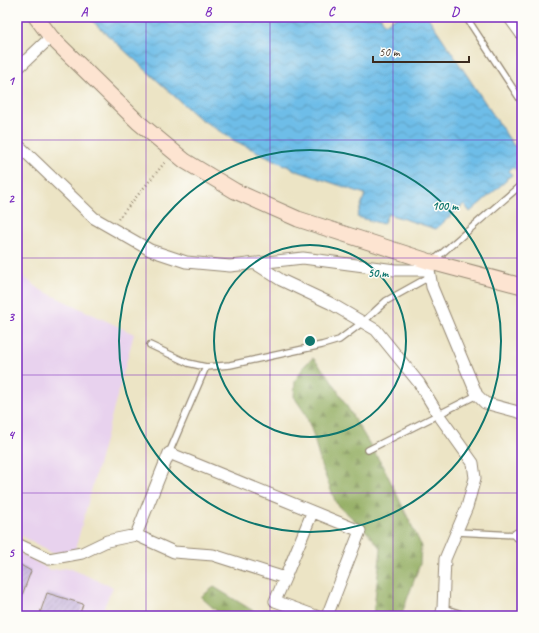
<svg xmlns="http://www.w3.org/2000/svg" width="539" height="633" font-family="Caveat,sans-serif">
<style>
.built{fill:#e8d2ee}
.forest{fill:url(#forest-firs);stroke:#666b3e}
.water{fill:url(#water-waves);stroke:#547483}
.building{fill:url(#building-hatch)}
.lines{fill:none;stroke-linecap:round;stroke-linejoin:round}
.lane-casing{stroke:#948772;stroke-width:8}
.street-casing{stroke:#948772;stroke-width:13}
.secondary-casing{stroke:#948772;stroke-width:17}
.path{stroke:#948772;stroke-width:2.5;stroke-dasharray:1 3;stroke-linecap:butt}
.lane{stroke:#fff;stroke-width:5.5}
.street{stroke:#fff;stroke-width:11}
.secondary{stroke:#fde4d1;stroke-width:15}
.grid{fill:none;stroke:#7b2cbf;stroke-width:1;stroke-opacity:0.55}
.ring{fill:none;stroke:#0f766e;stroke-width:2}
.centre{fill:#0f766e;stroke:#fdfcf7;stroke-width:2}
.ring-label{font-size:12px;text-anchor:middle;font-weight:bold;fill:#0f766e;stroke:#fdfcf7;stroke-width:3;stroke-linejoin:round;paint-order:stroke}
.neatline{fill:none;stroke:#7b2cbf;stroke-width:1.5}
.grid-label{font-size:13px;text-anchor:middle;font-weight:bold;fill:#7b2cbf}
</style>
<defs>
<pattern id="forest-firs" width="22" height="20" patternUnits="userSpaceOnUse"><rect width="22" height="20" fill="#91ac5f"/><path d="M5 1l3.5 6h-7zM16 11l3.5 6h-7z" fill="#788c4e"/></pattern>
<pattern id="water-waves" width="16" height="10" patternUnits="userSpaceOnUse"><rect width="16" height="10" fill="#6ebde8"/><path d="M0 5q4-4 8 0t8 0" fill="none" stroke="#5c9abb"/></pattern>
<pattern id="building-hatch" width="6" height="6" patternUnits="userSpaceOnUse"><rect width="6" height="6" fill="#c7b5de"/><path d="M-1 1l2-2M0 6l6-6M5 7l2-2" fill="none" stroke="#a393b3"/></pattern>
</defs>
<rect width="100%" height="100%" fill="#fdfcf7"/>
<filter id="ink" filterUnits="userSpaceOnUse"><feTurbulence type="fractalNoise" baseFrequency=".025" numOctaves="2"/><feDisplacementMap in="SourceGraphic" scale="8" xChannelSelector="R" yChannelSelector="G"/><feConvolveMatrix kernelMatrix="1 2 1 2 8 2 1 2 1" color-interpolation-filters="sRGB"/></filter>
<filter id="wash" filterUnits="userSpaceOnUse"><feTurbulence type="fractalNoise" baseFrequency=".012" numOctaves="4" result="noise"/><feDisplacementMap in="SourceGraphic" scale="16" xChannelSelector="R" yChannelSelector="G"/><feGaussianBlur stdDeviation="0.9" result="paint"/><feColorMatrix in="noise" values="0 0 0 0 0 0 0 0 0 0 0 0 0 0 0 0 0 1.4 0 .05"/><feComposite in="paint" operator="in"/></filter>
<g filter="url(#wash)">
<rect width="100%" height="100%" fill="#ece4c5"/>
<!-- built -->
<path class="built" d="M17,272L41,290L134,334L75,550L52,553L17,533Z
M17,551L50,570L69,568L113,587L100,616H17Z"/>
<!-- forest -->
<path class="forest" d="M313,358L330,378L385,470L421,545L420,564L401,616H373L381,549L368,533L336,503L321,465L313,434L305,413L294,397L295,381L305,365Z
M214,587L260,615L262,616H222L201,597Z"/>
<!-- water -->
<path class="water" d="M88,17H382L381,18L385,24L396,17H428L514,146L522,143V167L516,170L513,167L509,171L512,175L506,179L507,180L470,212L464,204L436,229L388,214L383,224L357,217L365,194L297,171L235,141L196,116Z"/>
<g id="blocks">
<!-- building -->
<path class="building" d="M17,563L31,571L18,606H17Z
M47,593L83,604L79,616H39Z"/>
</g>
</g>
<g filter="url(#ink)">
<use href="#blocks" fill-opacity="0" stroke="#948772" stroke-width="1"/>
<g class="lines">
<!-- lane casing -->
<g class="lane-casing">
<path id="lane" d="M466,17L522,102
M433,261L522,184
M150,345L188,363L206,367L230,365L322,345L339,340L363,322L386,301L429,277
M368,450L477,395
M169,453L206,367
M457,532L517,535
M443,608L468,616"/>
</g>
<!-- street casing -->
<g class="street-casing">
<path id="street" d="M509,17L522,35
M17,69L51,37
M17,144L94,218L150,250L186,262L230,266L303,258L395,270H429
M431,263L429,270L432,287L477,395L485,403L522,413
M256,264L281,280L330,303L376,330L419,383L438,414L473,463L475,478L467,507L445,559L443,608L441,616
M136,535L174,552L213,555L285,578L312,513
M517,535L522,537
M17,544L49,559L82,553L107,541L136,535L169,453L360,531L327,616
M285,578L275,601L316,616"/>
</g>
<!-- secondary casing -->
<g class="secondary-casing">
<path id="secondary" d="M36,17L51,37L138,122L185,161L235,191L298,219L431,262L522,286"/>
</g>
<!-- path -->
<path class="path" d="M118,219L166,161"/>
<!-- lane -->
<use href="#lane" class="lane"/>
<!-- street -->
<use href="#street" class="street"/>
<!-- secondary -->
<use href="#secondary" class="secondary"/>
</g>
</g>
<!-- grid -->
<path class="grid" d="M146,17V616M270,17V616M393,17V616M17,140H522M17,258H522M17,375H522M17,493H522"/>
<!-- distance rings -->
<g class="ring">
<circle cx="310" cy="341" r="96"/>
<circle cx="310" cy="341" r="191"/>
</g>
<circle cx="310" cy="341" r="6" class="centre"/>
<g class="ring-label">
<text x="445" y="210">100 m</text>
<text x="378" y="277">50 m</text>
</g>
<!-- margin -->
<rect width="539" height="633" fill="none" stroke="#fdfcf7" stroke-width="44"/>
<!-- scale -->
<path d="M373 56v6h96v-6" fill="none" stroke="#3b2a1e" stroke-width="2"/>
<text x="379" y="56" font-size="12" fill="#3b2a1e" stroke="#fdfcf7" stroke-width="3" paint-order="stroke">50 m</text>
<rect x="22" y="22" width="495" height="589" class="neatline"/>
<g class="grid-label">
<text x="84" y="16">A</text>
<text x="208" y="16">B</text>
<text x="331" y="16">C</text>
<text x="455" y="16">D</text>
<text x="11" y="85">1</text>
<text x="11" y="203">2</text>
<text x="11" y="321">3</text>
<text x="11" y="439">4</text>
<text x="11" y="557">5</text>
</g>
</svg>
